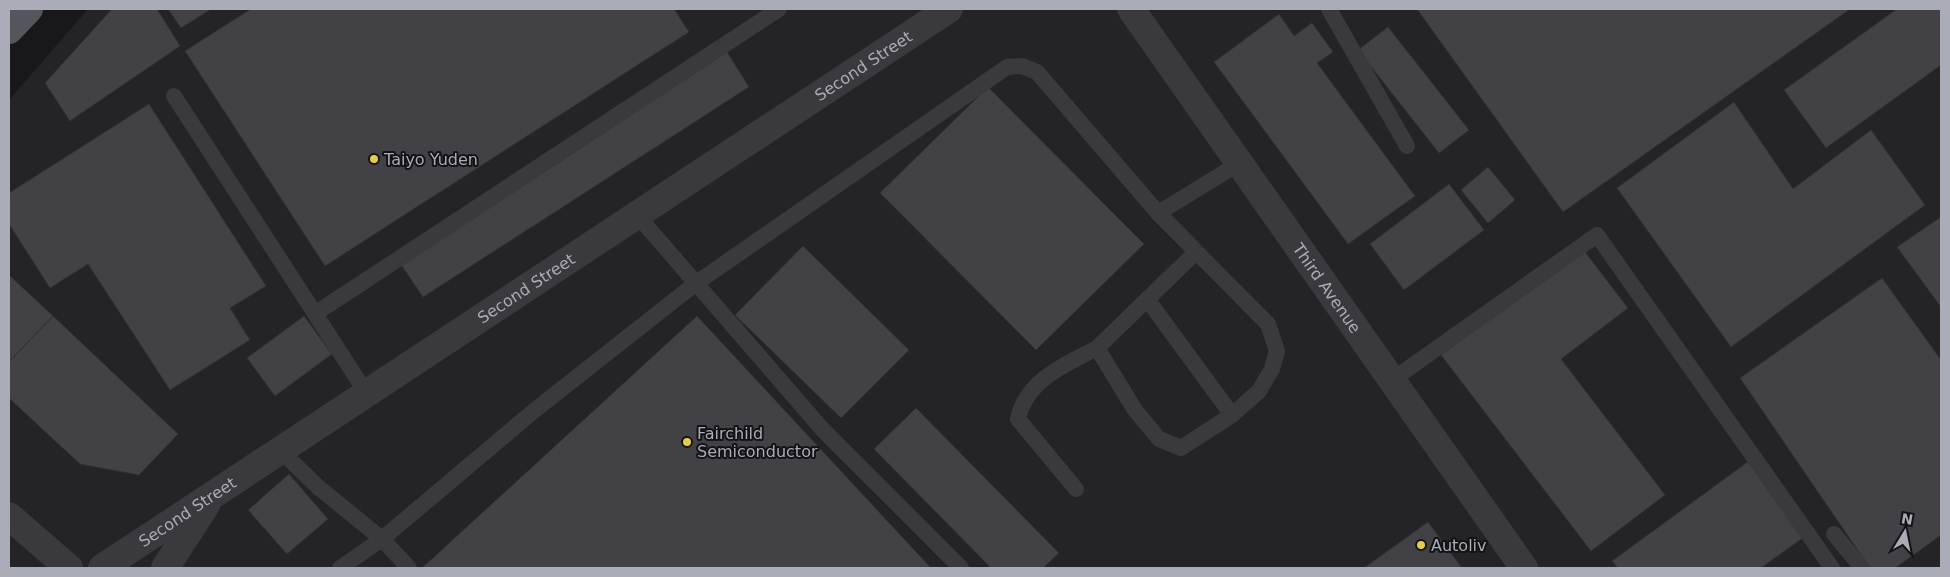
<svg xmlns="http://www.w3.org/2000/svg" width="1950" height="577" font-family="'DejaVu Sans',sans-serif">
<style>
.built{fill:#242326}
.building{fill:#424146;stroke:#323135}
.lines{fill:none;stroke-linecap:round;stroke-linejoin:round}
.service{stroke:#39393e;stroke-width:16}
.minor{stroke:#39393e;stroke-width:28}
.primary{stroke:#55555d;stroke-width:28}
.poi-dot{fill:#e7cd41;stroke:#131214;stroke-width:2}
.labels{text-anchor:middle;stroke-width:4;stroke-linejoin:round;paint-order:stroke}
.street-label{font-size:16px;fill:#aaacb8;stroke:#131214}
.poi-label{font-size:16px;fill:#aaacb8;stroke:#131214;text-anchor:start}
</style>
<rect width="100%" height="100%" fill="#181719"/>
<!-- built -->
<path class="built" d="M88,9H1941V568H9V100Z"/>
<!-- building -->
<path class="building" d="M112,9H157L180,46L70,121L45,83Z
M168,9H211L181,28Z
M251,9H674L689,32L325,266L185,51Z
M1417,9H1850L1563,212Z
M1897,9H1941V65L1826,148L1784,90Z
M1279,14L1294,36L1312,23L1333,52L1317,63L1415,196L1348,244L1214,62Z
M1388,27L1469,130L1439,153L1358,50Z
M727,52L749,87L423,297L400,263Z
M988,87L1144,244L1036,350L880,193Z
M1734,102L1793,189L1871,130L1925,205L1731,347L1617,188Z
M149,104L266,286L230,308L250,340L170,390L88,264L50,288L9,224V193Z
M1488,167L1515,200L1488,223L1461,190Z
M1449,184L1484,230L1404,290L1370,244Z
M1941,217V307L1897,247Z
M803,246L909,350L841,418L735,315Z
M1582,248L1628,308L1561,359L1665,495L1591,551L1441,355Z
M9,275L53,316L9,362Z
M1882,278L1941,360V535L1895,568H1870L1740,378Z
M53,316L178,434L139,475L80,464L9,398V362Z
M304,316L332,354L275,396L247,358Z
M697,316L931,568H422Z
M916,408L1059,553L1043,568H991L874,449Z
M1749,461L1804,537L1761,568H1618L1612,561Z
M289,474L328,519L287,554L248,510Z
M1428,522L1462,568H1364Z"/>
<g class="lines">
<!-- service -->
<path class="service" d="M1329,9L1407,146
M174,96L367,394
M1158,213L1268,324L1277,351L1272,369L1259,391L1232,415L1181,448L1159,439L1135,410L1097,348L1196,252
M637,215L823,430L961,568
M1147,299L1232,415
M316,313L779,9
M1392,380L1597,235L1832,568
M281,451L318,487L382,539L409,568
M1076,489L1018,419C1026,380 1065,365 1097,348
M1834,534L1862,568
M340,568L382,539L535,410L695,284L1007,67L1022,66L1037,72L1158,213L1240,163"/>
<!-- minor -->
<g class="minor">
<path id="s1" d="M1131,9L1524,568"/>
<path d="M9,516L69,568"/>
<path id="s2" d="M102,568L949,9"/>
<path d="M165,568L206,505"/>
</g>
<!-- primary -->
<path class="primary" d="M9,30L29,9"/>
</g>
<!-- markers -->
<g class="poi-dot">
<circle cx="374" cy="159" r="5"/>
<circle cx="687" cy="442" r="5"/>
<circle cx="1421" cy="545" r="5"/>
</g>
<g class="labels">
<!-- street labels -->
<g class="street-label">
<text dy="6" stroke="none"><textPath href="#s2" startOffset="912">Second Street</textPath></text>
<text dy="6" stroke="none"><textPath href="#s1" startOffset="341">Third Avenue</textPath></text>
<text dy="6" stroke="none"><textPath href="#s2" startOffset="508">Second Street</textPath></text>
<text dy="6" stroke="none"><textPath href="#s2" startOffset="102">Second Street</textPath></text>
</g>
<!-- poi labels -->
<g class="poi-label">
<text x="384" y="165">Taiyo Yuden</text>
<text x="697" y="439">Fairchild<tspan x="697" dy="18">Semiconductor</tspan></text>
<text x="1431" y="551">Autoliv</text>
</g>
</g>
<!-- border -->
<rect width="1950" height="577" fill="none" stroke="#aaacb8" stroke-width="20"/>
<!-- north arrow -->
<g transform="translate(1905 532) rotate(10)" stroke="#131214" stroke-width="4" paint-order="stroke">
<path d="M0-4L9 19L0 12L-9 19Z" fill="#aaacb8"/>
<text y="-8" font-size="14" font-weight="bold" text-anchor="middle" fill="#aaacb8">N</text>
</g>
</svg>
